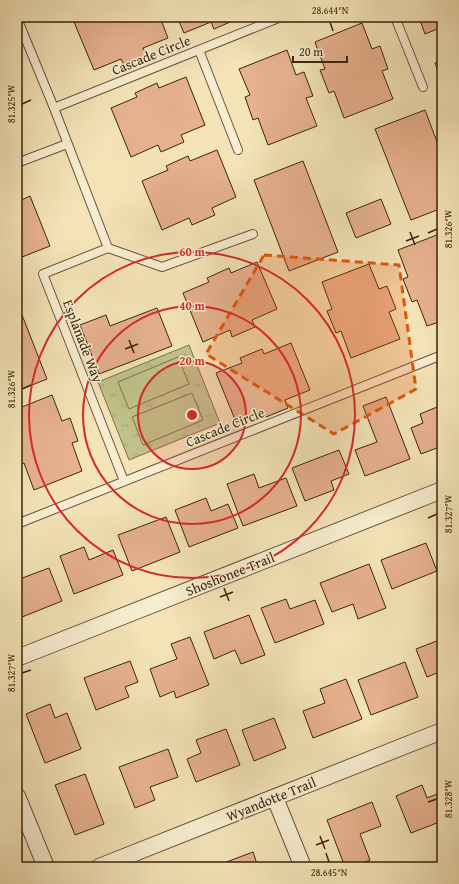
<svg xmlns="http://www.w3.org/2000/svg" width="459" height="884" font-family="'Gentium Book Plus',serif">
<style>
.park{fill:url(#park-tufts);stroke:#7f724c}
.garden{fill:#c1c28a;stroke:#7f724c}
.building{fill:#e6b18d;stroke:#3d230d}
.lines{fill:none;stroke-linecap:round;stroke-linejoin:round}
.lane-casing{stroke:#6a5338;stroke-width:10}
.street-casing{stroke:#6a5338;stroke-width:18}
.lane{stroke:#f7edd0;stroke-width:8}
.street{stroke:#f7edd0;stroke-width:16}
.marked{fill:#df560c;fill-opacity:0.2;stroke:#df560c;stroke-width:3;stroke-dasharray:8 5;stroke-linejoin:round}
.ticks{fill:none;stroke:#3d230d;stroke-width:1.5}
.ring{fill:none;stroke:#d62828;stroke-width:2}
.labels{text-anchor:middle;stroke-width:3;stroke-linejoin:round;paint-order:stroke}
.street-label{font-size:14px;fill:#3d230d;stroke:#f7edd0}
.centre{fill:#d62828;stroke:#f7edd0;stroke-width:2}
.ring-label{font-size:12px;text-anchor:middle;font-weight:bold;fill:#d62828;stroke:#f7edd0;stroke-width:3;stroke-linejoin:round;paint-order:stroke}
.neatline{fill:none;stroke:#3d230d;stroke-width:1.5}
.ticks-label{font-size:10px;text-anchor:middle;fill:#3d230d}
</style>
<defs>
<pattern id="park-tufts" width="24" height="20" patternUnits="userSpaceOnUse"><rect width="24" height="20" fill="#c1c28a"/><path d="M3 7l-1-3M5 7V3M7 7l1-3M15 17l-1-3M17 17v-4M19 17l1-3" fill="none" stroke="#a7a676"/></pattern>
</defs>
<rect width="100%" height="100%" fill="#f3e3b7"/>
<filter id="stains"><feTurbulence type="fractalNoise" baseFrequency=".005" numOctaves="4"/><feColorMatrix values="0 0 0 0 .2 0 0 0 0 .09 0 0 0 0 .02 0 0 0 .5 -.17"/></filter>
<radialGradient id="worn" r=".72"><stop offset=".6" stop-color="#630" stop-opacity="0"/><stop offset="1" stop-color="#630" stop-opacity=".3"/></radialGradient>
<!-- park -->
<path class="park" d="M189,345L220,423L129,460L98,382Z"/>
<!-- garden -->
<path class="garden" d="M178,357L189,384L129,409L118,382Z
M192,393L203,420L143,445L132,417Z"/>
<!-- building -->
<path class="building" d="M85,17H160L168,38L143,48L147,56L124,65L121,59L94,70L74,22Z
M177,17H236L237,19L214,29L211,22L184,33Z
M419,17H442V27L425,34Z
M362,23L372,49L380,46L388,69L382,71L393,99L344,118L334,91L329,93L320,70L325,69L315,42Z
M287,50L296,75L304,72L313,96L306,98L317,126L268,145L258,118L253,120L245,97L250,95L239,69Z
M442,60V81L435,63Z
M186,77L205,125L181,135L184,142L161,152L158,145L131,157L111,108L137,97L135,93L157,83L159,88Z
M425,110L442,155V208L411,220L375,129Z
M217,150L236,197L212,208L215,215L192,225L189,218L162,230L142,181L168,170L166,166L188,156L190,161Z
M303,161L338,252L289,271L254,180Z
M30,196L50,246L17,259V202Z
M381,199L391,224L356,238L346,213Z
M442,233V321L427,326L417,300L412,302L403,279L408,277L398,250Z
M257,262L277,309L252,320L255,327L232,337L230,330L203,342L183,293L209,282L207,278L229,268L231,273Z
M369,264L379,289L387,286L396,309L389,312L400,339L351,358L341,331L336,333L327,311L332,309L322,282Z
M17,302L47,379L17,391Z
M157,308L172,346L99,374L80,325L106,315L110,326Z
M291,343L310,390L285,400L288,408L266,417L263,411L236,422L216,373L242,363L240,358L262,349L264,354Z
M52,395L62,421L70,418L78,441L72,443L82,471L34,490L24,463L19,465L17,460V409Z
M386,397L410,459L365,476L355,450L377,442L363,406Z
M442,405V446L421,454L411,428L423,423L420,414Z
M339,450L349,474L331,481L334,490L305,501L292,468Z
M254,474L259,488L286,478L297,506L243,526L227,484Z
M206,498L211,511L228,504L238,528L189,547L175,510Z
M166,517L180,552L132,571L118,535Z
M426,543L437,571L392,589L381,560Z
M84,547L89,560L113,550L123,575L74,594L60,556Z
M369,564L386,608L358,619L353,604L332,612L320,583Z
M49,568L62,601L17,619V580Z
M286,599L290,609L315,600L324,624L275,643L261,608Z
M249,615L265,655L241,664L235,650L214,659L204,632Z
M190,637L209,685L176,698L174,691L160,697L150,669L177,659L171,644Z
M442,639V671L427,677L416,649Z
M130,661L138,682L125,687L129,697L96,710L84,678Z
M405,662L418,697L371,715L358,680Z
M346,679L362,719L313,738L303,711L325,703L320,689Z
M50,704L55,718L67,713L81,749L45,763L26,714Z
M274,718L286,748L254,761L242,730Z
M226,729L240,765L196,782L187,759L201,753L196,740Z
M168,749L178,777L150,787L155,800L135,808L119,767Z
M85,774L104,824L75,835L55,785Z
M422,785L427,798L442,792V821L411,833L396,796Z
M372,802L381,826L360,834L370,860L353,867H345L327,820Z
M253,852L258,867H213Z"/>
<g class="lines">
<!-- lane casing -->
<g class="lane-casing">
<path id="lane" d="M395,17L423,87
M17,18L54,108L108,248
M199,50L238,150
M54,108L281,17
M17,163L67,144
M124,481L43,274L108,248L162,267L253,234
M17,524L442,355"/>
</g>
<!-- street casing -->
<g class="street-casing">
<path id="street" d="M17,658L442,490
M17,796L46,867
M275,798L303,867
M99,867L442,731"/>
</g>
<!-- lane -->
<use href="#lane" class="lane"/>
<!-- street -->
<use href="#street" class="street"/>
</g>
<!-- marked area -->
<path class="marked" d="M264,255L399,265L416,389L334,434L206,354Z"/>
<!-- ticks -->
<path class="ticks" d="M330,22L333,31M22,104L31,100M410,232L415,245M428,233L437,229M406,241L419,236M129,340L134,353M125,349L138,344M22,389L31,385M428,518L437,514M224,588L229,601M220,597L233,592M22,673L31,670M428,802L437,799M320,836L325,849M316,845L329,840M326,853L329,862"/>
<!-- distance rings -->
<circle cx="192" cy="415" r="54" fill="#d62828" fill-opacity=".12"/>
<g class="ring">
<circle cx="192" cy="415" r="54"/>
<circle cx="192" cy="415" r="109"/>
<circle cx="192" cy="415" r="163"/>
</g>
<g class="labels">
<!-- street labels -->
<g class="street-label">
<text transform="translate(151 55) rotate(-22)" y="5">Cascade Circle</text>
<text transform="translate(83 341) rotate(69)" y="5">Esplanade Way</text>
<text transform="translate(225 427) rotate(-22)" y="5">Cascade Circle</text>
<text transform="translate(230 574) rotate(-22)" y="5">Shoshonee Trail</text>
<text transform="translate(271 799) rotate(-22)" y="5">Wyandotte Trail</text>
</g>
</g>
<circle cx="192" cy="415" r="6" class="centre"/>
<g class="ring-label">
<text x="192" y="256">60 m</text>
<text x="192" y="310">40 m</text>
<text x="192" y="365">20 m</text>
</g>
<!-- margin -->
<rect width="459" height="884" fill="none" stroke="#f3e3b7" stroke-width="44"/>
<!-- scale -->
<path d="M293 56v6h54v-6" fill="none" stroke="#3d230d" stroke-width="2"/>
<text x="299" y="56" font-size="12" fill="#3d230d" stroke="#f7edd0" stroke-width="3" paint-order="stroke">20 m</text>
<rect x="22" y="22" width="415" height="840" class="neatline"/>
<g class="ticks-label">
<text x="330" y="14">28.644°N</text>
<text transform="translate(11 104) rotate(-90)" y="4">81.325°W</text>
<text transform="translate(448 229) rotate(-90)" y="4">81.326°W</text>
<text transform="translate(11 389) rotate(-90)" y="4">81.326°W</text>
<text transform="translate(448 514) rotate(-90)" y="4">81.327°W</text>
<text transform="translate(11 673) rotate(-90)" y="4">81.327°W</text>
<text transform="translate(448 799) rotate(-90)" y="4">81.328°W</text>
<text x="329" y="876">28.645°N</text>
</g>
<rect width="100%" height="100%" filter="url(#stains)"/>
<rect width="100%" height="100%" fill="url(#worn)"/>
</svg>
